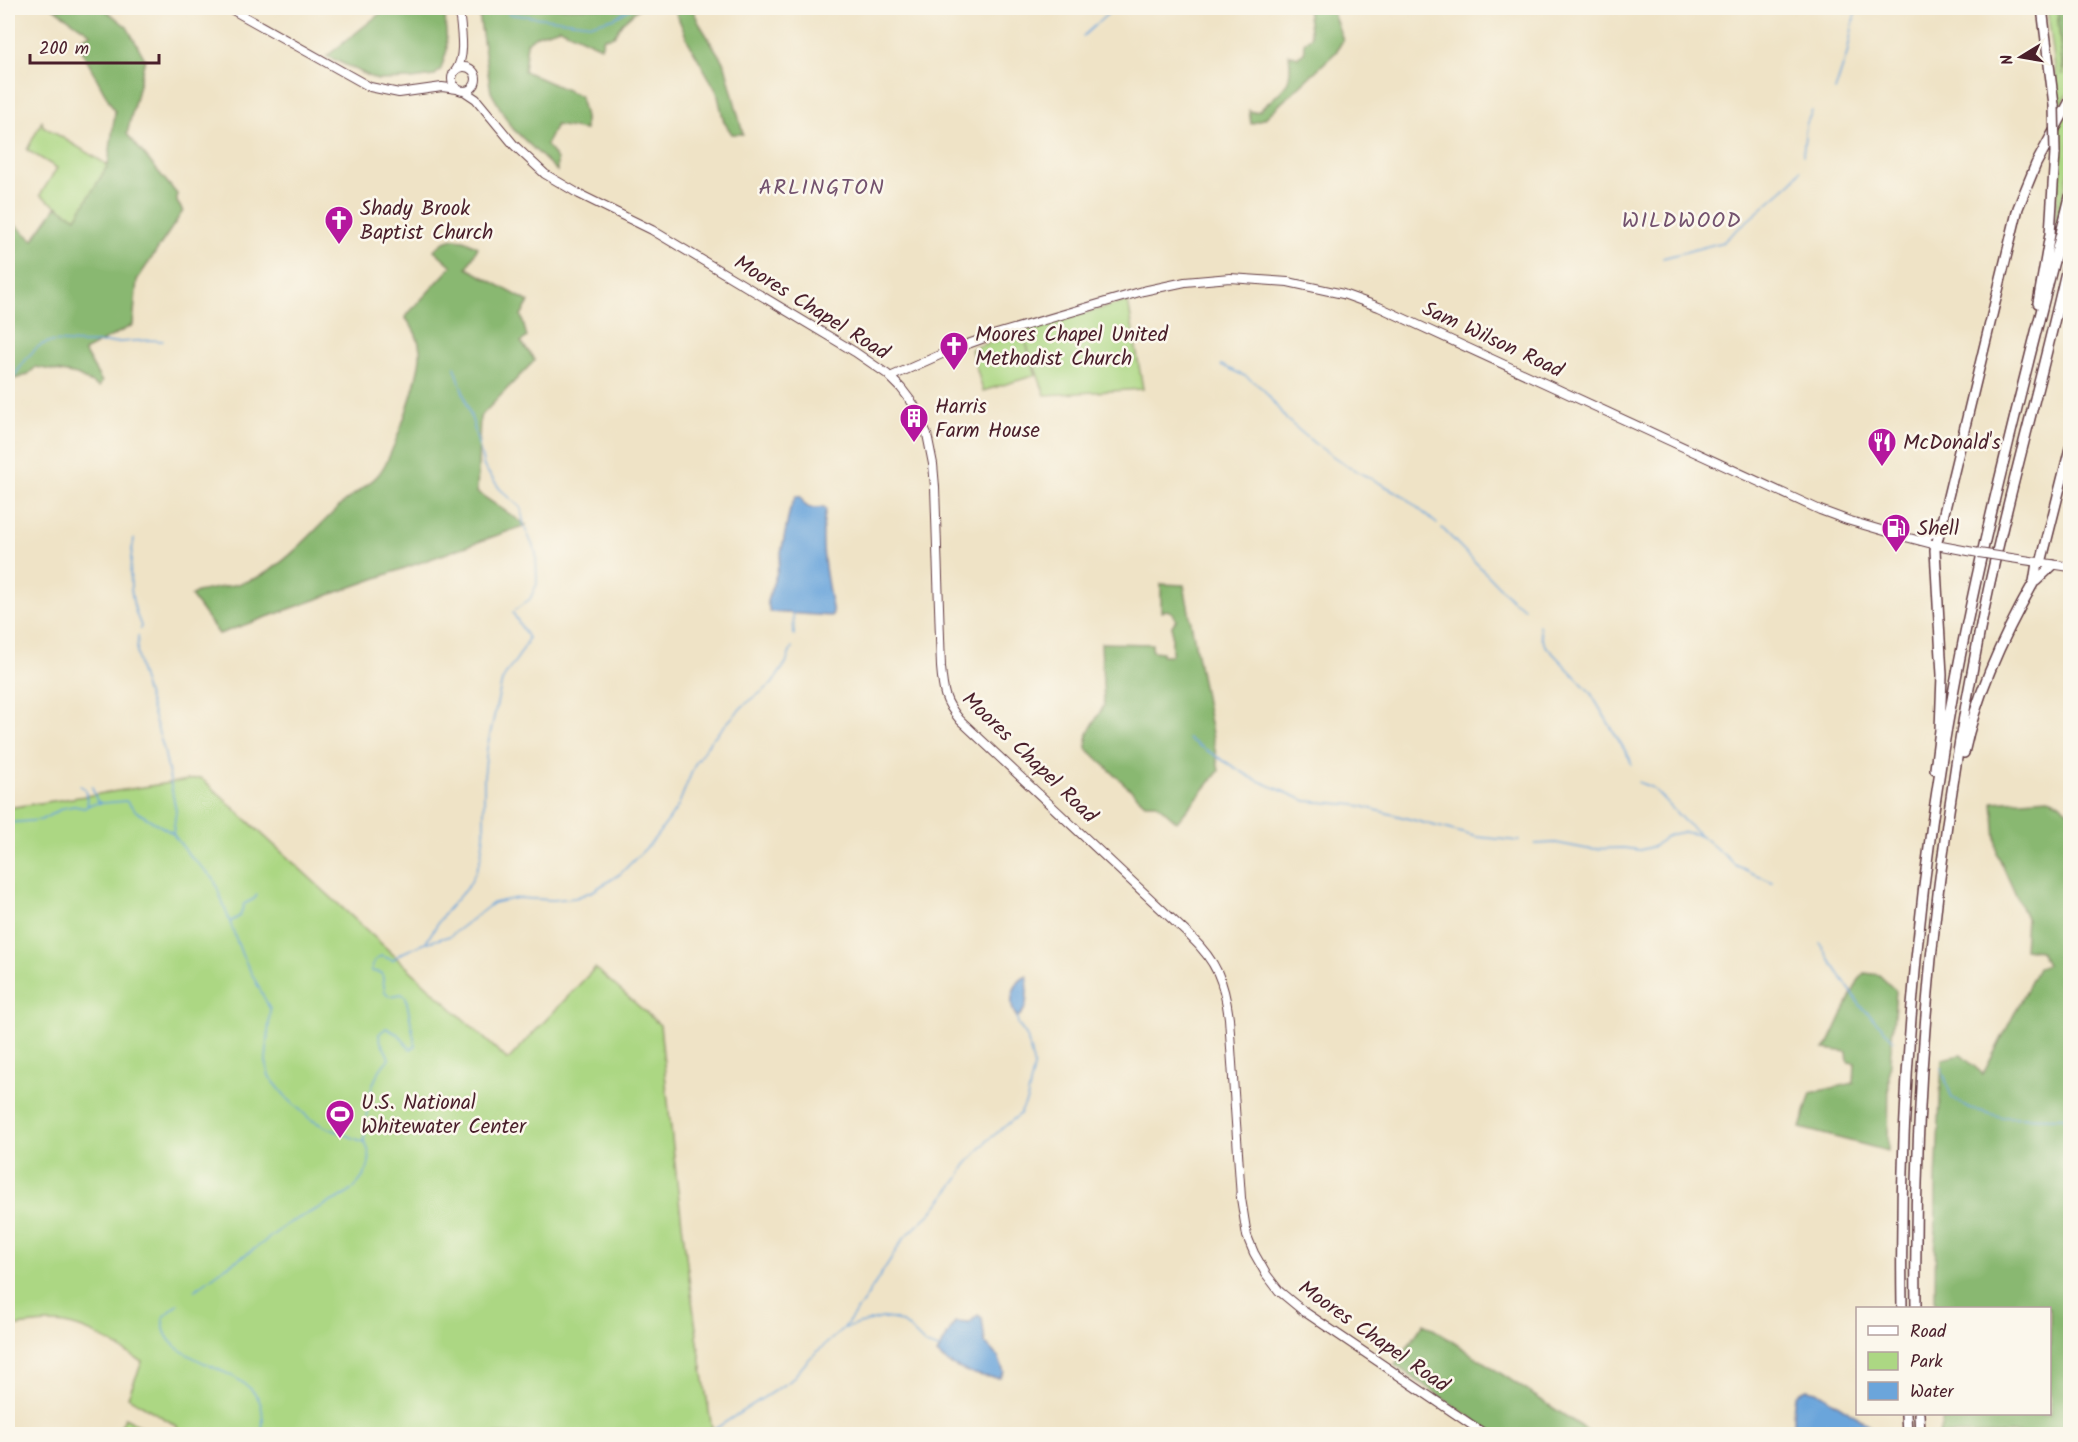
<svg xmlns="http://www.w3.org/2000/svg" width="2078" height="1442" font-family="Kalam,sans-serif">
<style>
.green{fill:#acd783;stroke:#7b7b57;stroke-width:1.5}
.forest{fill:#89b871;stroke:#6a6c4e;stroke-width:1.5}
.water{fill:#6ba5db;stroke:#5a6283;stroke-width:1.5}
.lines{fill:none;stroke-linecap:round;stroke-linejoin:round}
.stream{stroke:#6ba5db;stroke-width:1.5}
.secondary-casing{stroke:#633c42;stroke-width:10}
.highway-casing{stroke:#633c42;stroke-width:12}
.secondary{stroke:#fff;stroke-width:8}
.highway{stroke:#fff;stroke-width:9}
.secondary-bridge-casing{stroke:#633c42;stroke-width:10;stroke-linecap:butt}
.highway-bridge-casing{stroke:#633c42;stroke-width:12;stroke-linecap:butt}
.secondary-bridge{stroke:#fff;stroke-width:8}
.highway-bridge{stroke:#fff;stroke-width:9}
.labels{text-anchor:middle;stroke-width:5;stroke-linejoin:round;paint-order:stroke}
.poi-label{font-size:21px;fill:#4a1f2b;stroke:#fbf7ec;text-anchor:start}
.street-label{font-size:21px;fill:#4a1f2b;stroke:#fbf7ec}
.neighbourhood-label{font-size:22px;letter-spacing:1.5px;fill:#73526e;stroke:#fbf7ec}
</style>
<rect width="100%" height="100%" fill="#fbf7ec"/>
<filter id="ink" filterUnits="userSpaceOnUse"><feTurbulence type="fractalNoise" baseFrequency=".0167" numOctaves="2"/><feDisplacementMap in="SourceGraphic" scale="12" xChannelSelector="R" yChannelSelector="G"/><feConvolveMatrix kernelMatrix="1 2 1 2 8 2 1 2 1" color-interpolation-filters="sRGB"/></filter>
<filter id="wash" filterUnits="userSpaceOnUse"><feTurbulence type="fractalNoise" baseFrequency=".008" numOctaves="4" result="noise"/><feDisplacementMap in="SourceGraphic" scale="24" xChannelSelector="R" yChannelSelector="G"/><feGaussianBlur stdDeviation="1.35" result="paint"/><feColorMatrix in="noise" values="0 0 0 0 0 0 0 0 0 0 0 0 0 0 0 0 0 1.4 0 .05"/><feComposite in="paint" operator="in"/></filter>
<g filter="url(#wash)">
<rect width="100%" height="100%" fill="#efe3c6"/>
<!-- green -->
<path class="green" d="M2047,8H2070V91L2057,113L2056,74Z
M2070,107V167L2054,234L2059,173L2058,128Z
M42,121L43,126L108,165L76,219L40,195L57,168L27,150Z
M1128,301L1143,389L1045,395L1026,343L1036,375L983,391L971,349L1022,331Z
M201,778L508,1060L595,968L660,1025C674,1162 689,1298 713,1434H178L177,1426L128,1397L142,1362C115,1346 87,1324 54,1323C39,1322 23,1326 8,1327V808Z
M125,1418L142,1427L150,1434H117Z"/>
<!-- forest -->
<path class="forest" d="M53,8H103L127,27L145,59L127,134L177,194V202L183,211L137,280L133,325L84,351L102,382L99,387L77,375L36,367L27,375L15,379L8,374V219L33,240L57,206L76,218L108,165L115,112L84,55L79,40L91,34Z
M387,8H442L445,14L447,50L441,69L434,76L412,79L377,80L327,56Z
M478,8H639L622,23L614,36L604,38L601,47L560,28L537,35L527,43L524,71L580,96L585,117V130L556,125L546,145L557,159V171L511,127L491,92Z
M674,8H692L699,23L725,65L743,134H732L724,122L717,92L688,41Z
M1307,8H1331L1343,40L1336,52L1265,118L1251,124L1249,110L1253,112L1259,111C1282,89 1294,88 1289,54L1298,57L1304,53L1305,47L1304,43L1311,37Z
M2057,8H2070V26L2063,75Z
M454,239L464,240L478,247L467,268L529,302L521,315L527,337L521,342L535,360L480,417L477,492L526,525L219,634L191,596L197,592C218,587 245,585 264,574C292,558 318,526 342,504C353,494 368,486 378,475C393,458 422,372 420,350C419,337 413,327 405,317L452,266L434,250L444,242Z
M1161,584L1184,585L1219,771L1177,822L1156,803H1145L1086,748L1088,733L1104,705L1101,643L1152,644V651L1162,652V655H1172V626L1176,620L1173,613L1167,610L1161,612Z
M2049,798L2058,802L2070,812V1434H1939L1944,1414H2050V1308H1935V1307L1936,1181L1942,1059L1961,1055L1983,1074L2038,968L2047,965L2040,951L2024,949L2026,918L1997,853L1993,802Z
M1865,973L1879,975L1896,991L1889,1072L1888,1151L1800,1128L1811,1093L1854,1083L1855,1063L1848,1062L1847,1052L1824,1049L1829,1043L1858,981Z
M1424,1323L1590,1432L1585,1434H1495L1395,1365Z"/>
<!-- water -->
<path class="water" d="M796,496L801,497C805,510 812,509 824,507L826,510C818,543 827,580 833,613L831,616L770,612L767,601L777,572L790,509Z
M1027,976L1028,979C1026,991 1030,1011 1017,1017C1007,1005 1012,982 1027,976Z
M978,1315L982,1318L985,1343L998,1357L1004,1372L1000,1378C979,1377 951,1369 937,1354L955,1322L969,1323Z
M1807,1389L1817,1391L1870,1425L1866,1434H1795C1792,1429 1793,1404 1795,1398C1796,1393 1801,1391 1807,1389Z"/>
<g class="lines">
<!-- stream -->
<path class="stream" d="M508,14L592,24L614,18L632,8
M1083,36L1111,11L1110,8
M1835,91L1847,54L1856,8
M1803,155L1806,125L1812,111
M1663,258L1723,242L1793,181L1800,170
M1221,365L1247,377L1263,389L1287,420L1314,443L1347,466L1402,495L1437,524
M455,367L473,423L484,467L500,489L521,508L524,526L536,553L537,584L530,599L515,610
M12,379C20,369 27,355 38,347C51,337 70,344 84,343C97,343 109,343 121,342C136,341 149,339 163,341
M1442,528L1512,600L1524,608
M134,539C128,569 128,598 141,626L140,629
M793,613L794,635
M1539,625L1541,638L1545,645L1590,692L1630,759L1631,764
M138,636L137,653L140,671L164,750L176,811L173,834L189,855L214,879L242,955L270,1009L266,1061L269,1076L287,1098L310,1119L323,1126L364,1142C378,1161 363,1181 347,1194L287,1224L256,1248L226,1267L195,1290
M1188,739L1252,778L1306,801L1357,805L1477,837L1519,841
M1638,782L1653,788L1685,822L1737,866L1772,882
M80,786L85,789L88,806
M92,787L97,801L101,803
M8,823L41,820L63,808L74,806L84,808L91,804L126,801L137,812L172,833
M1535,844L1556,843L1587,849L1624,848L1640,850L1655,846L1665,837L1673,834L1683,832L1701,835
M230,922L240,916L244,904L254,899L257,895
M426,942L443,915L470,884L480,861L484,835V777L487,748L502,681C510,665 523,655 528,638L513,613
M1820,943L1829,959L1861,1006L1894,1040
M1941,1068L1952,1098L1969,1108L2002,1117L2070,1118
M364,1142C366,1115 368,1078 389,1059C387,1049 379,1044 379,1034L386,1028L399,1035L410,1049L415,1047V1044L406,997L402,994L389,996L385,992L382,973L371,971L374,961L381,956L393,960L400,954L425,943L450,936L493,903L517,898L553,900L575,898L593,891L620,874L651,843L668,821L678,806L695,764L711,740L743,706L772,684L786,663L792,647
M178,1304L163,1318C160,1363 237,1363 258,1398C264,1409 263,1423 262,1434
M845,1328L882,1318L893,1319L906,1325L926,1345L939,1349
M707,1434L791,1380L809,1359L844,1328L864,1301L904,1238L931,1213L958,1179L965,1166L987,1141L1020,1114L1027,1100L1034,1067L1027,1037L1018,1024L1017,1017"/>
</g>
</g>
<g filter="url(#ink)">
<g class="lines">
<!-- secondary casing -->
<g class="secondary-casing">
<path id="secondary" d="M229,8L370,87L399,93L442,87L457,89
M452 79a12 12 0 1 1 24 0a12 12 0 1 1-24 0Z
M456,70C467,54 460,26 459,8
M464,91L476,99L514,145L545,174L579,194L652,230L855,352L887,374L901,388L914,405L927,434L933,464L935,487L941,667C943,691 944,701 960,720L1190,936C1217,962 1224,981 1229,1018L1241,1198L1247,1236L1254,1253L1266,1274L1279,1291L1302,1310L1485,1434
M890,377L951,350L993,335L1143,291L1185,282L1230,278L1288,282L1343,294L1379,307L1820,510L1847,520L1898,535L1936,545L1979,553
M2011,558L2070,567"/>
</g>
<!-- highway casing -->
<g class="highway-casing">
<path id="highway" d="M2042,8L2054,105
M2038,303L2050,234L2055,153
M1921,540L1933,532L1939,522
M2041,563L2070,448
M2036,581L2053,565
M1964,753C1977,692 2003,636 2034,582L2037,563
M1935,769L1940,730L1942,675L1935,550L2018,208L2036,164L2070,101
M1902,1308C1899,1116 1914,922 1946,733C1977,552 2026,375 2070,197
M1916,1308C1913,1082 1935,857 1979,635C2004,507 2042,381 2070,254
M1906,1414L1907,1434
M1919,1414L1920,1434"/>
</g>
<!-- secondary -->
<use href="#secondary" class="secondary"/>
<!-- highway -->
<use href="#highway" class="highway"/>
<!-- secondary-bridge casing -->
<g class="secondary-bridge-casing">
<path id="secondary-bridge" d="M1979,553L2011,558"/>
</g>
<!-- highway-bridge casing -->
<g class="highway-bridge-casing">
<path id="highway-bridge" d="M2054,105L2055,153"/>
</g>
<!-- secondary-bridge -->
<use href="#secondary-bridge" class="secondary-bridge"/>
<!-- highway-bridge -->
<use href="#highway-bridge" class="highway-bridge"/>
</g>
</g>
<!-- icons -->
<defs>
<g id="church-pin" transform="scale(1.5)"><path d="M0 17L-7.5 6A9.5 9.5 0 1 1 7.5 6Z" fill="#b5179e" stroke="#fbf7ec"/><path d="M-1.2-6h2.4v3.5h3.3v2.4h-3.3V6h-2.4V-.1h-3.3v-2.4h3.3Z" fill="#fff"/></g>
<g id="building-pin" transform="scale(1.5)"><path d="M0 17L-7.5 6A9.5 9.5 0 1 1 7.5 6Z" fill="#b5179e" stroke="#fbf7ec"/><path d="M-4-6H4V6H1V3H-1V6H-4ZM-2.5-4.3h1.7v1.8h-1.7ZM.8-4.3h1.7v1.8H.8ZM-2.5-1h1.7V.8h-1.7ZM.8-1h1.7V.8H.8Z" fill="#fff"/></g>
<g id="restaurant-pin" transform="scale(1.5)"><path d="M0 17L-7.5 6A9.5 9.5 0 1 1 7.5 6Z" fill="#b5179e" stroke="#fbf7ec"/><path d="M-5-6h1v4h1v-4h1v4h1v-4h1v5L-1.5 .5V6h-2V.5L-5-1ZM5-6V6H3V1.5H1.5Q1.5-4 5-6Z" fill="#fff"/></g>
<g id="fuel-pin" transform="scale(1.5)"><path d="M0 17L-7.5 6A9.5 9.5 0 1 1 7.5 6Z" fill="#b5179e" stroke="#fbf7ec"/><path d="M-5.5-6h7V0h2V4h1.3V-2.5L3-4.5l.8-.8L6-3V5H2.5V1h-1V6h-7ZM-4.2-4.7v3.2H.2V-4.7Z" fill="#fff"/></g>
<g id="stadium-pin" transform="scale(1.5)"><path d="M0 17L-7.5 6A9.5 9.5 0 1 1 7.5 6Z" fill="#b5179e" stroke="#fbf7ec"/><path d="M0-5a6.5 5 0 1 0 0 10a6.5 5 0 1 0 0-10ZM-3.5-1.8h7v3.6h-7Z" fill="#fff"/></g>
</defs>
<g fill-rule="evenodd">
<use href="#church-pin" x="339" y="220"/>
<use href="#church-pin" x="954" y="346"/>
<use href="#building-pin" x="914" y="418"/>
<use href="#restaurant-pin" x="1882" y="442"/>
<use href="#fuel-pin" x="1896" y="528"/>
<use href="#stadium-pin" x="340" y="1114"/>
</g>
<g class="labels">
<!-- poi labels -->
<g class="poi-label">
<text x="360" y="215">Shady Brook<tspan x="360" dy="24">Baptist Church</tspan></text>
<text x="975" y="341">Moores Chapel United<tspan x="975" dy="24">Methodist Church</tspan></text>
<text x="935" y="413">Harris<tspan x="935" dy="24">Farm House</tspan></text>
<text x="1903" y="449">McDonald's</text>
<text x="1917" y="535">Shell</text>
<text x="361" y="1109">U.S. National<tspan x="361" dy="24">Whitewater Center</tspan></text>
</g>
<!-- street labels -->
<g class="street-label">
<text transform="translate(812 307) rotate(32)" y="7">Moores Chapel Road</text>
<text transform="translate(1493 339) rotate(25)" y="7">Sam Wilson Road</text>
<text transform="translate(1030 757) rotate(44)" y="7">Moores Chapel Road</text>
<text transform="translate(1374 1336) rotate(35)" y="7">Moores Chapel Road</text>
</g>
<!-- neighbourhood labels -->
<g class="neighbourhood-label">
<text x="822" y="194">ARLINGTON</text>
<text x="1682" y="227">WILDWOOD</text>
</g>
</g>
<!-- margin -->
<rect width="2078" height="1442" fill="none" stroke="#fbf7ec" stroke-width="30"/>
<!-- legend -->
<rect x="1856" y="1307" width="195" height="108" fill="#fbf7ec" stroke="#b4a19f" stroke-width="1.5"/>
<rect x="1868" y="1326" width="30" height="9" fill="#ffffff" stroke="#b4a19f" stroke-width="1.5"/>
<text x="1910" y="1337" font-size="18" fill="#4a1f2b">Road</text>
<rect x="1868" y="1352" width="30" height="18" fill="#acd783" stroke="#b4a19f" stroke-width="1.5"/>
<text x="1910" y="1367" font-size="18" fill="#4a1f2b">Park</text>
<rect x="1868" y="1382" width="30" height="18" fill="#6ba5db" stroke="#b4a19f" stroke-width="1.5"/>
<text x="1910" y="1397" font-size="18" fill="#4a1f2b">Water</text>
<!-- north arrow -->
<g transform="translate(2021 57) rotate(259)" stroke="#fbf7ec" stroke-width="4.5" paint-order="stroke">
<path d="M0-4.5L10 22L0 15L-10 22Z" fill="#4a1f2b"/>
<text y="-9" font-size="16" font-weight="bold" text-anchor="middle" fill="#4a1f2b">N</text>
</g>
<!-- scale -->
<path d="M30 54v9h129v-9" fill="none" stroke="#4a1f2b" stroke-width="3"/>
<text x="39" y="54" font-size="18" fill="#4a1f2b" stroke="#fbf7ec" stroke-width="4.5" paint-order="stroke">200 m</text>
</svg>
